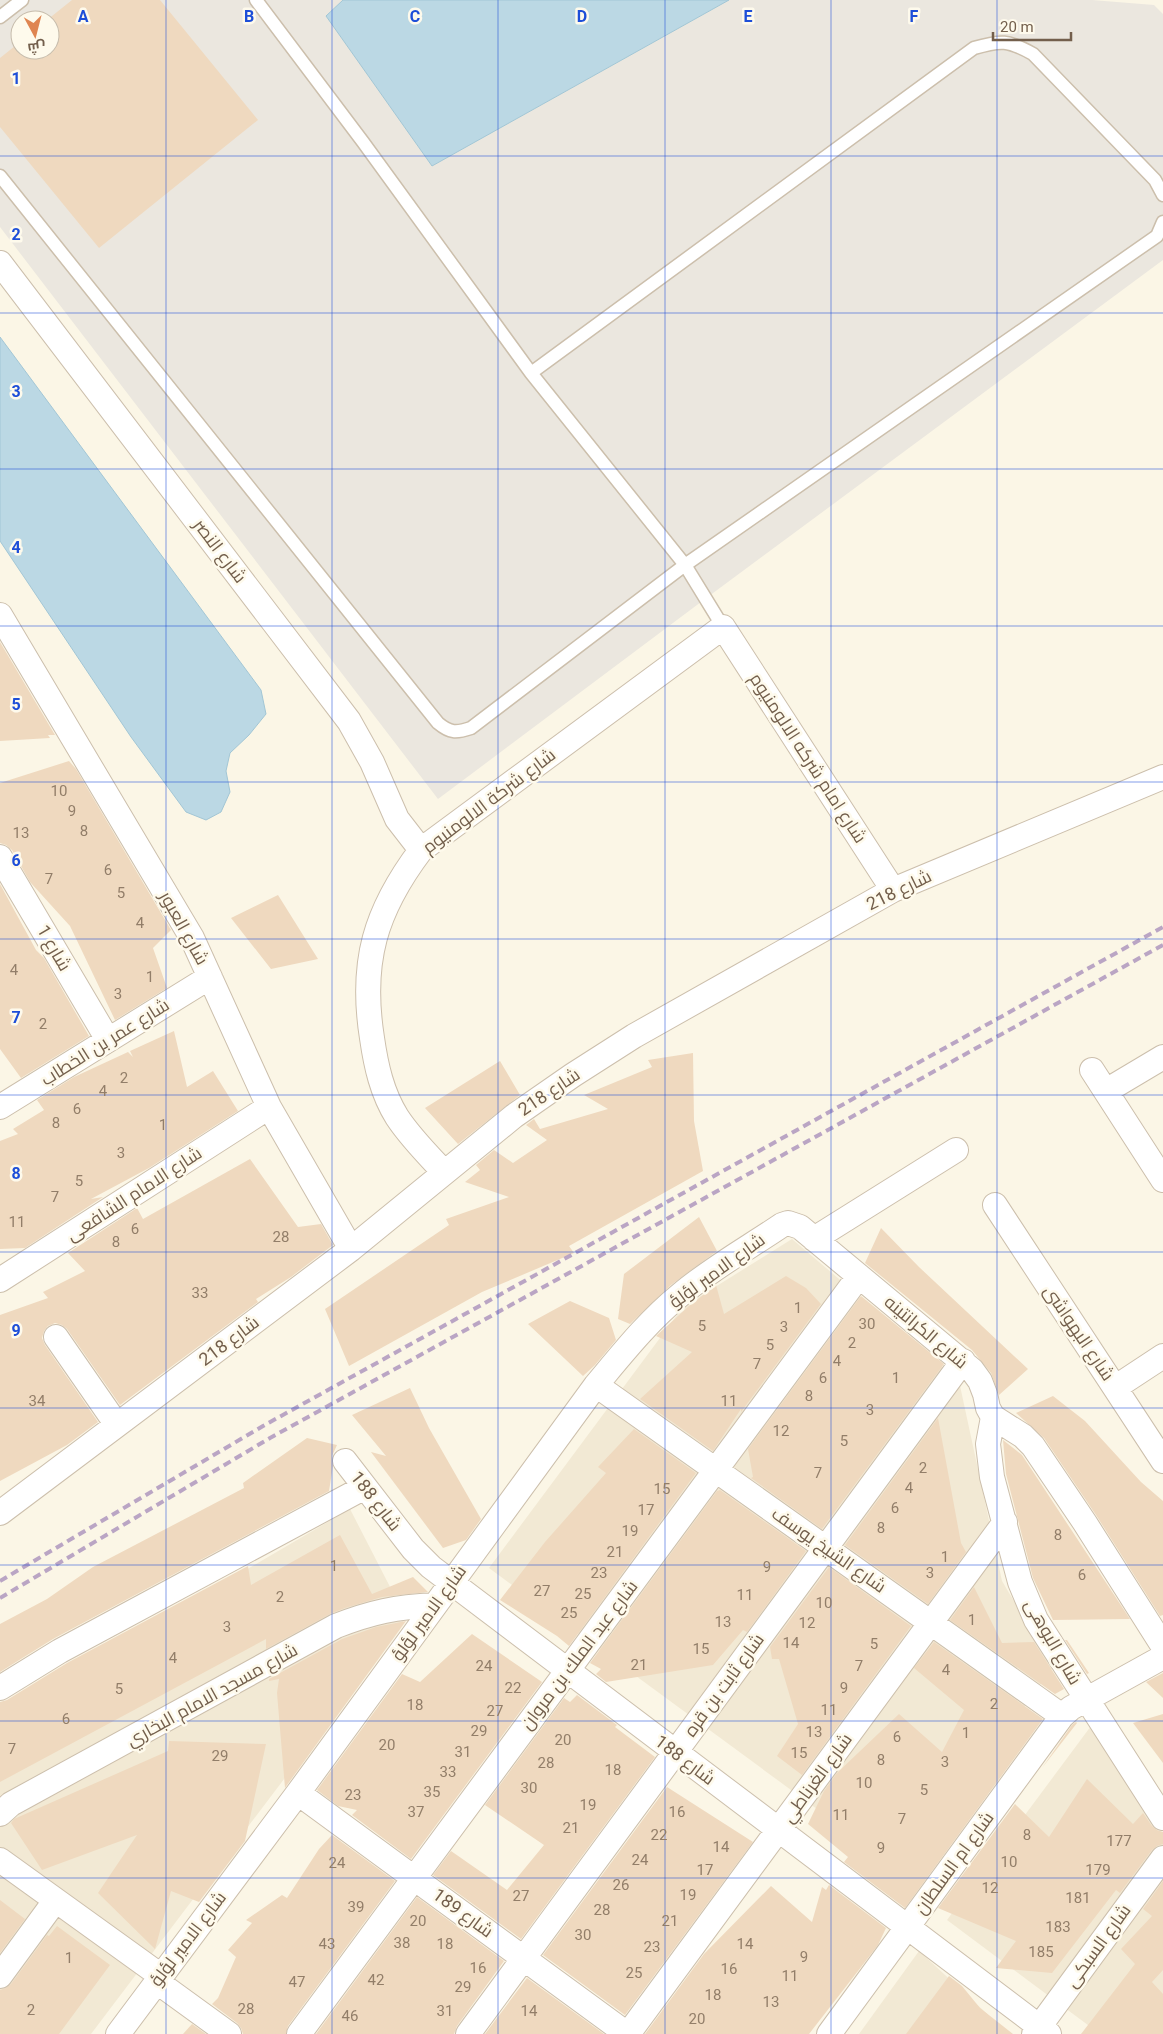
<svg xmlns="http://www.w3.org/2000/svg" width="1163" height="2034" font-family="Roboto,Cairo,sans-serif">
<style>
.residential{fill:#f2e9d4}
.industrial{fill:#ebe7df;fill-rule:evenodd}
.water{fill:#bbd8e4;stroke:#a2c6d5}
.building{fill:#efd9bf}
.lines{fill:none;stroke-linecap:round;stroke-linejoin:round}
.service-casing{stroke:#ccbfac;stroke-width:15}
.minor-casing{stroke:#ccbfac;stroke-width:26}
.service{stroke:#fff;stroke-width:12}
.minor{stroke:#fff;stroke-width:24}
.rail{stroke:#baa5c4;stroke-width:4;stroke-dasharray:8 5;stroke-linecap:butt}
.grid{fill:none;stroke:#1d4ed8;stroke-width:1;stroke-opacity:0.55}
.labels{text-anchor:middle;stroke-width:5;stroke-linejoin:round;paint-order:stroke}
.number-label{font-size:15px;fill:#927e69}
.street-label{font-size:18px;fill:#735f4c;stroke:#fefaec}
.grid-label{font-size:16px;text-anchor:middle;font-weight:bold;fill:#1d4ed8;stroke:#fefaec;stroke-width:5;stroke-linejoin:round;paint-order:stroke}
</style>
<rect width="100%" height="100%" fill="#fbf6e6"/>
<!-- residential -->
<path class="residential" d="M792,1239L959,1381L1002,1581L1053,1667L904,1873L489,1568L683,1307Z
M350,1509L406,1618L91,2034H0V1714Z
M1091,1726L1163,1840V2034H1100L947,1920Z
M919,1951L1009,2034H859Z"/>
<!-- industrial -->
<path class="industrial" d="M0,0H343L326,16L432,166L729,0H1092L1154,5L1163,14V260L705,599L438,799L0,227ZM20,20H50V50H20Z"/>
<!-- water -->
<path class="water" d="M343,0H729L432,166L326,16Z
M0,337L261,690L266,714L249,735L230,753L226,771L230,792L221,812L206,820L186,812L131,737L0,541Z"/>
<!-- building -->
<path class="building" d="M72,0H160L258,120L99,248L0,127V58L20,42V50H50V20H47Z
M0,642L55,735H48L50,738L0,741Z
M69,761L76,769L171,930L153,948L167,988L115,1020L70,926L30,882L12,850L6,845L0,843V783Z
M0,884L36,950L44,958L89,1036L21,1078L0,1049Z
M278,895L318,959L271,969L231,918Z
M174,1031L187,1087L213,1071L238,1111L149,1168L91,1199L103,1197L25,1248L0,1249V1141L18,1134L13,1129L44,1110L37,1100L74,1077L128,1052L133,1057L130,1051Z
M693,1053L694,1121L703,1171L569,1246L574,1253L482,1292L349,1366L325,1309L449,1225L446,1219L509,1197L465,1182L480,1170L476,1165L494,1150L513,1163L547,1140L526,1125L534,1119L540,1129L608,1109L584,1095L652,1067L648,1060Z
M500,1061L520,1095L458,1144L425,1108Z
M250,1159L298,1227L321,1224L333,1245L291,1277L256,1299L258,1302L120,1405L67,1329L62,1325L55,1323L48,1326L44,1331L42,1338L45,1345L98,1422L67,1445L0,1481V1315L48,1298L43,1292L85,1271L68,1253L137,1208L143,1219Z
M699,1217L717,1251L671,1285L630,1324L618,1319L624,1274Z
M881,1228L919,1267L1028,1369L999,1395L991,1373L972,1350L865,1263Z
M786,1276L806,1288L821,1304L741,1412V1409L713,1451L640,1399L692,1352L656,1336L689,1306L716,1285L724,1314Z
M861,1296L944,1364L822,1529L751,1478L753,1477L748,1449Z
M570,1301L609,1318L616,1340L595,1365L583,1376L528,1324Z
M410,1388L429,1428L481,1519L466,1540L443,1548L371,1452L386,1456L352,1415Z
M1053,1396L1085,1421L1141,1482L1163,1501V1615L1160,1616L1096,1515L1044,1438L1016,1413Z
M938,1418L961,1543L966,1552L928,1604L845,1545Z
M634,1429L696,1473L569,1646L557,1636L500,1600L545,1542L606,1473L598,1467Z
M307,1438L337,1445L332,1456L333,1466L329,1491L53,1639L0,1672V1624L47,1599L93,1567L244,1488L243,1483Z
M1003,1440L1022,1455L1130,1619L1053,1620L1033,1578L1006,1474Z
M720,1490L806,1551L747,1632L743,1630L713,1665L606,1682L596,1674L601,1669L590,1663L717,1491Z
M340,1535L372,1594L413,1577L428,1592L382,1597L345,1608L330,1614L266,1649V1639L0,1782V1702L7,1700L67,1663L248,1566L251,1585Z
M829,1567L911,1626L802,1775L777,1756L798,1724L779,1659H772L770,1647Z
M974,1587L1002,1643L1034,1642L1064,1689L1055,1694L950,1620Z
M406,1621L287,1785L285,1788L277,1693L279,1679L269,1681V1679L342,1639L376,1627Z
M472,1634L542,1682L411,1859L352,1815L357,1810L338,1806L317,1790L402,1674L420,1682Z
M1065,1640H1067L1089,1673L1087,1674Z
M934,1642L1043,1719L905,1908L844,1862L848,1857L808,1824L824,1791L837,1773L899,1714L942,1752L964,1710L914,1668Z
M1163,1673V1698L1146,1682Z
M577,1695L617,1725L615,1727L655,1757L521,1939L433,1875L451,1851L507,1890L544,1845L485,1805L564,1698L570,1702Z
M1163,1714V1763L1133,1723Z
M1076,1722L1077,1723L1042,1768L1072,1725Z
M169,1741L266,1744L245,1841L199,1902L171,1891L155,1949L98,1893L137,1835L42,1870L11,1823L14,1819L168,1751Z
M1087,1779L1133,1824L1143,1813L1152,1826L1157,1830L1163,1832V1844L1157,1846L1152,1850L1120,1893L1116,1890L1052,1973L996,1968L1016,1941L938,1908L1015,1804L1049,1837Z
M667,1787L753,1842L625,2015L543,1955Z
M332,1835L395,1881L288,2026L286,2034H243L241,2028L237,2023L212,2004L218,1998L236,1957L228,1950L252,1923L246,1920L282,1895L287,1898L319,1849Z
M1163,1881V1970L1152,1982L1163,1994V2034H1081L1135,1964L1121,1949L1152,1916L1143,1909Z
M829,1885L886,1928L878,1945L858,1971L809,2034H645L704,1954L771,1886L812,1922L822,1887L826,1890Z
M417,1897L504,1961L457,2026L454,2034H316Z
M0,1900L25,1919L0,1953Z
M57,1926L110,1965L59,2034H0V1990L6,1988L11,1984L47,1935L49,1936Z
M949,1976L962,1986L980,2008L1013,2034H906Z
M527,1978L604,2034H485Z
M192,2024L206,2034H183Z"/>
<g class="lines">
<!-- service casing -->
<g class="service-casing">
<path id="service" d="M256,0L363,142L531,373L685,565L723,627
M0,17L22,0
M0,176L438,723C450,733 456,733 471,728L685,565L1157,236L1163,222
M531,373L974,48C1001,40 1008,40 1033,54L1155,180L1163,195"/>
</g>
<!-- minor casing -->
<g class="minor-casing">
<path id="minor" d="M0,263L349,721L372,762L397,819L421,850
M0,615L192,938L269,1107L351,1249
M0,857L108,1040
M1092,1070L1163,1180
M1106,1091L1163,1057
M0,1107L210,977
M444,1172C428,1155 410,1137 397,1117C382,1093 376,1066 372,1038C360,962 375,911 421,850L723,627L893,890
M995,1205L1163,1461
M814,1239L956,1150
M0,1280L269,1107
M56,1337L117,1425
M596,1385L1062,1716
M1116,1387L1163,1356
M993,1417L988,1444L992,1477L1020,1582L1036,1620L1163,1818
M345,1461L413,1549L431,1567L1049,2034
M0,1513L351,1249L514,1116L573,1075L634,1036L893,890L1163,777
M0,1688L60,1651L365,1487
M298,1793L627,2034
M0,1814L11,1804L336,1626C372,1612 396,1607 435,1605
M0,1860L161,1976
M0,1976L55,1901
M156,1981L229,2034
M118,2034L298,1793L596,1385C622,1354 648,1321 680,1295C712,1268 748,1248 782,1225L788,1223L800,1227L972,1370L980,1381L985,1394L988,1408L993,1417L1023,1436L1033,1446L1085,1523L1163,1646
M299,2034L859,1276
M468,2034L963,1361
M628,2034L1005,1522
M829,2034L1062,1716L1071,1708L1163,1657
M1034,2034L1163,1858"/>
</g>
<!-- service -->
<use href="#service" class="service"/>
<!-- minor -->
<use href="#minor" class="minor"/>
<!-- rail -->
<path class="rail" d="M0,1581L263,1426L1163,927
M0,1598L270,1438L1163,945"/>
</g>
<!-- grid -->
<path class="grid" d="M166,0V2034M332,0V2034M498,0V2034M665,0V2034M831,0V2034M997,0V2034M0,156H1163M0,313H1163M0,469H1163M0,626H1163M0,782H1163M0,939H1163M0,1095H1163M0,1252H1163M0,1408H1163M0,1565H1163M0,1721H1163M0,1878H1163"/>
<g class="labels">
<!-- number labels -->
<g class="number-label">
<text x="59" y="796">10</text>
<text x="72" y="816">9</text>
<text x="84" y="836">8</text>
<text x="21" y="838">13</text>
<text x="108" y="875">6</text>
<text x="49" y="884">7</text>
<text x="121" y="898">5</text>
<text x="140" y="928">4</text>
<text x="14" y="975">4</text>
<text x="150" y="982">1</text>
<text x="118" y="999">3</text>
<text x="43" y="1029">2</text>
<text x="124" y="1083">2</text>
<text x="103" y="1096">4</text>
<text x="77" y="1114">6</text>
<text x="56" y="1128">8</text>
<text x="163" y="1130">1</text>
<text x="121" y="1158">3</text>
<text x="79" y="1186">5</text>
<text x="55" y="1202">7</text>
<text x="17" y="1227">11</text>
<text x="135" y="1234">6</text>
<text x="281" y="1242">28</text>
<text x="116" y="1247">8</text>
<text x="200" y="1298">33</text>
<text x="798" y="1313">1</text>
<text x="867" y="1329">30</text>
<text x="702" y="1331">5</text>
<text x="784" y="1332">3</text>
<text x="852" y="1348">2</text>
<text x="770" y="1350">5</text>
<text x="837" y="1366">4</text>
<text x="757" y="1369">7</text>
<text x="823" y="1383">6</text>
<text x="896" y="1383">1</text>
<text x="809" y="1401">8</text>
<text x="37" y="1406">34</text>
<text x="729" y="1406">11</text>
<text x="870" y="1415">3</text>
<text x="781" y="1436">12</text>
<text x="844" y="1446">5</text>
<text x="923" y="1473">2</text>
<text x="818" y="1478">7</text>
<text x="909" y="1493">4</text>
<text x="662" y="1494">15</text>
<text x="895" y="1513">6</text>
<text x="646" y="1515">17</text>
<text x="881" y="1533">8</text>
<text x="630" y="1536">19</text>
<text x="1058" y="1540">8</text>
<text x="615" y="1557">21</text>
<text x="945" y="1562">1</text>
<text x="334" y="1571">1</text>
<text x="767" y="1572">9</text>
<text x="599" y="1578">23</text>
<text x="930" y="1578">3</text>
<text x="1082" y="1580">6</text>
<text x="542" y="1596">27</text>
<text x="583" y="1599">25</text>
<text x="745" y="1600">11</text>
<text x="280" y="1602">2</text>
<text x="824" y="1608">10</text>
<text x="569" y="1618">25</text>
<text x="972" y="1625">1</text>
<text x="723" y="1627">13</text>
<text x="807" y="1628">12</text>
<text x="227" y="1632">3</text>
<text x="791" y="1648">14</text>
<text x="874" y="1649">5</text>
<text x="701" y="1654">15</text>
<text x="173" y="1663">4</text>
<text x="639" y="1670">21</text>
<text x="484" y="1671">24</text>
<text x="859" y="1671">7</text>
<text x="946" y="1675">4</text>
<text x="513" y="1693">22</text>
<text x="844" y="1693">9</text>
<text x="119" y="1694">5</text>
<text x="994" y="1709">2</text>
<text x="415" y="1710">18</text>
<text x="829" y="1715">11</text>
<text x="495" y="1716">27</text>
<text x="66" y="1724">6</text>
<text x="479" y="1736">29</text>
<text x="814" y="1737">13</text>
<text x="966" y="1738">1</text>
<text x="897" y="1742">6</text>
<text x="563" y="1745">20</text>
<text x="387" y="1750">20</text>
<text x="12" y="1754">7</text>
<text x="463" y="1757">31</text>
<text x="799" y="1758">15</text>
<text x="220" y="1761">29</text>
<text x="881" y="1765">8</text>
<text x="945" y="1767">3</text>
<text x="546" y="1768">28</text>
<text x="613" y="1775">18</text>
<text x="448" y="1777">33</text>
<text x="864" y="1788">10</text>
<text x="529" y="1793">30</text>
<text x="924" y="1795">5</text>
<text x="432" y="1797">35</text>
<text x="353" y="1800">23</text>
<text x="588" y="1810">19</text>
<text x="416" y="1817">37</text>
<text x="677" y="1817">16</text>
<text x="841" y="1820">11</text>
<text x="902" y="1824">7</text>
<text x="571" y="1833">21</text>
<text x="659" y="1840">22</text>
<text x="1027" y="1840">8</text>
<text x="1119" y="1846">177</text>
<text x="721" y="1852">14</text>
<text x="881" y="1853">9</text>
<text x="640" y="1865">24</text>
<text x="1009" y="1867">10</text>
<text x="337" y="1868">24</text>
<text x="705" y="1875">17</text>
<text x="1098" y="1875">179</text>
<text x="621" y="1890">26</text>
<text x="990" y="1893">12</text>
<text x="688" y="1900">19</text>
<text x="521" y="1901">27</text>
<text x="1078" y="1903">181</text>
<text x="356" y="1912">39</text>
<text x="602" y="1915">28</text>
<text x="418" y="1926">20</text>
<text x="670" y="1926">21</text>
<text x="1058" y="1932">183</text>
<text x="583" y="1940">30</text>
<text x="402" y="1948">38</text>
<text x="327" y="1949">43</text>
<text x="445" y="1949">18</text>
<text x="745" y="1949">14</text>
<text x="652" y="1952">23</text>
<text x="1041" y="1957">185</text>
<text x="804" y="1962">9</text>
<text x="69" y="1963">1</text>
<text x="478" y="1973">16</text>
<text x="729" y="1974">16</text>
<text x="634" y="1978">25</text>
<text x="790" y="1981">11</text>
<text x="376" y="1985">42</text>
<text x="297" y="1987">47</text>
<text x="463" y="1992">29</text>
<text x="713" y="2000">18</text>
<text x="771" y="2007">13</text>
<text x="246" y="2014">28</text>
<text x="31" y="2015">2</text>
<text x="445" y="2016">31</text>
<text x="529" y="2016">14</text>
<text x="350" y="2021">46</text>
<text x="697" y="2024">20</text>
</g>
<!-- street labels -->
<g class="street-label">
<text transform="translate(220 551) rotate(53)" y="6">شارع النصر</text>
<text transform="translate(808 758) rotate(57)" y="6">شارع امام شركه الالومنيوم</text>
<text transform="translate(489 801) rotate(-37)" y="6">شارع شركة الالومنيوم</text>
<text transform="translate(899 890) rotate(-26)" y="6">شارع 218</text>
<text transform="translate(184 928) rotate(61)" y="6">شارع العبور</text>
<text transform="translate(54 948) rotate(60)" y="6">شارع 1</text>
<text transform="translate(105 1042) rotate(-32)" y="6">شارع عمر بن الخطاب</text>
<text transform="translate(549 1092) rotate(-34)" y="6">شارع 218</text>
<text transform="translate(134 1194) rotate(-33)" y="6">شارع الامام الشافعى</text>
<text transform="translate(717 1271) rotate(-36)" y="6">شارع الامير لؤلؤ</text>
<text transform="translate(926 1332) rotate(40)" y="6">شارع الكرانتينه</text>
<text transform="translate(1079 1333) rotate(56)" y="6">شارع البهواشى</text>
<text transform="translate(229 1341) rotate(-37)" y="6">شارع 218</text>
<text transform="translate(376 1501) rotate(52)" y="6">شارع 188</text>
<text transform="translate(829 1550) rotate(35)" y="6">شارع الشيخ يوسف</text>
<text transform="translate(429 1613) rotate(-54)" y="6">شارع الامير لؤلؤ</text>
<text transform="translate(1053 1642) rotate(60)" y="6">شارع البوهى</text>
<text transform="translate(579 1655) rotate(-53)" y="6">شارع عبد الملك بن مروان</text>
<text transform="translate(724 1685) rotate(-54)" y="6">شارع ثابت بن قره</text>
<text transform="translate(212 1695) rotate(-29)" y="6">شارع مسجد الامام البخاري</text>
<text transform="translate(685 1760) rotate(37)" y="6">شارع 188</text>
<text transform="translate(817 1778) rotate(-54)" y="6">شارع الغرناطي</text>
<text transform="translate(954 1863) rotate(-54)" y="6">شارع ام السلطان</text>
<text transform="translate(463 1913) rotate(36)" y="6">شارع 189</text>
<text transform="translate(188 1939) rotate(-53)" y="6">شارع الامير لؤلؤ</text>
<text transform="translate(1098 1946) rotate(-54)" y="6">شارع السبكى</text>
</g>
</g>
<g class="grid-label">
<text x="83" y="22">A</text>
<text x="249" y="22">B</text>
<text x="415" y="22">C</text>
<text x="582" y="22">D</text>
<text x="748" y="22">E</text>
<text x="914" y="22">F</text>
<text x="16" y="84">1</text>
<text x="16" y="240">2</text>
<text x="16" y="397">3</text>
<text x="16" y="553">4</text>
<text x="16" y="710">5</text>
<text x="16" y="866">6</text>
<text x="16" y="1023">7</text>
<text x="16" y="1179">8</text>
<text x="16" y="1336">9</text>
</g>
<!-- north arrow -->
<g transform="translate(35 35) rotate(173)"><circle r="24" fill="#fefaec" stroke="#c6bcac"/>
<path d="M0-4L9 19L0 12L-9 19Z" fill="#df8551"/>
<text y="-8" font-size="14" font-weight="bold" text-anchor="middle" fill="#735f4c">ش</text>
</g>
<!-- scale -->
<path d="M993 32v8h78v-8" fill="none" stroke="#735f4c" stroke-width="2.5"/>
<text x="1000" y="32" font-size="15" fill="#735f4c" stroke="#fefaec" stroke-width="4" paint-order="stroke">20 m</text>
</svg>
